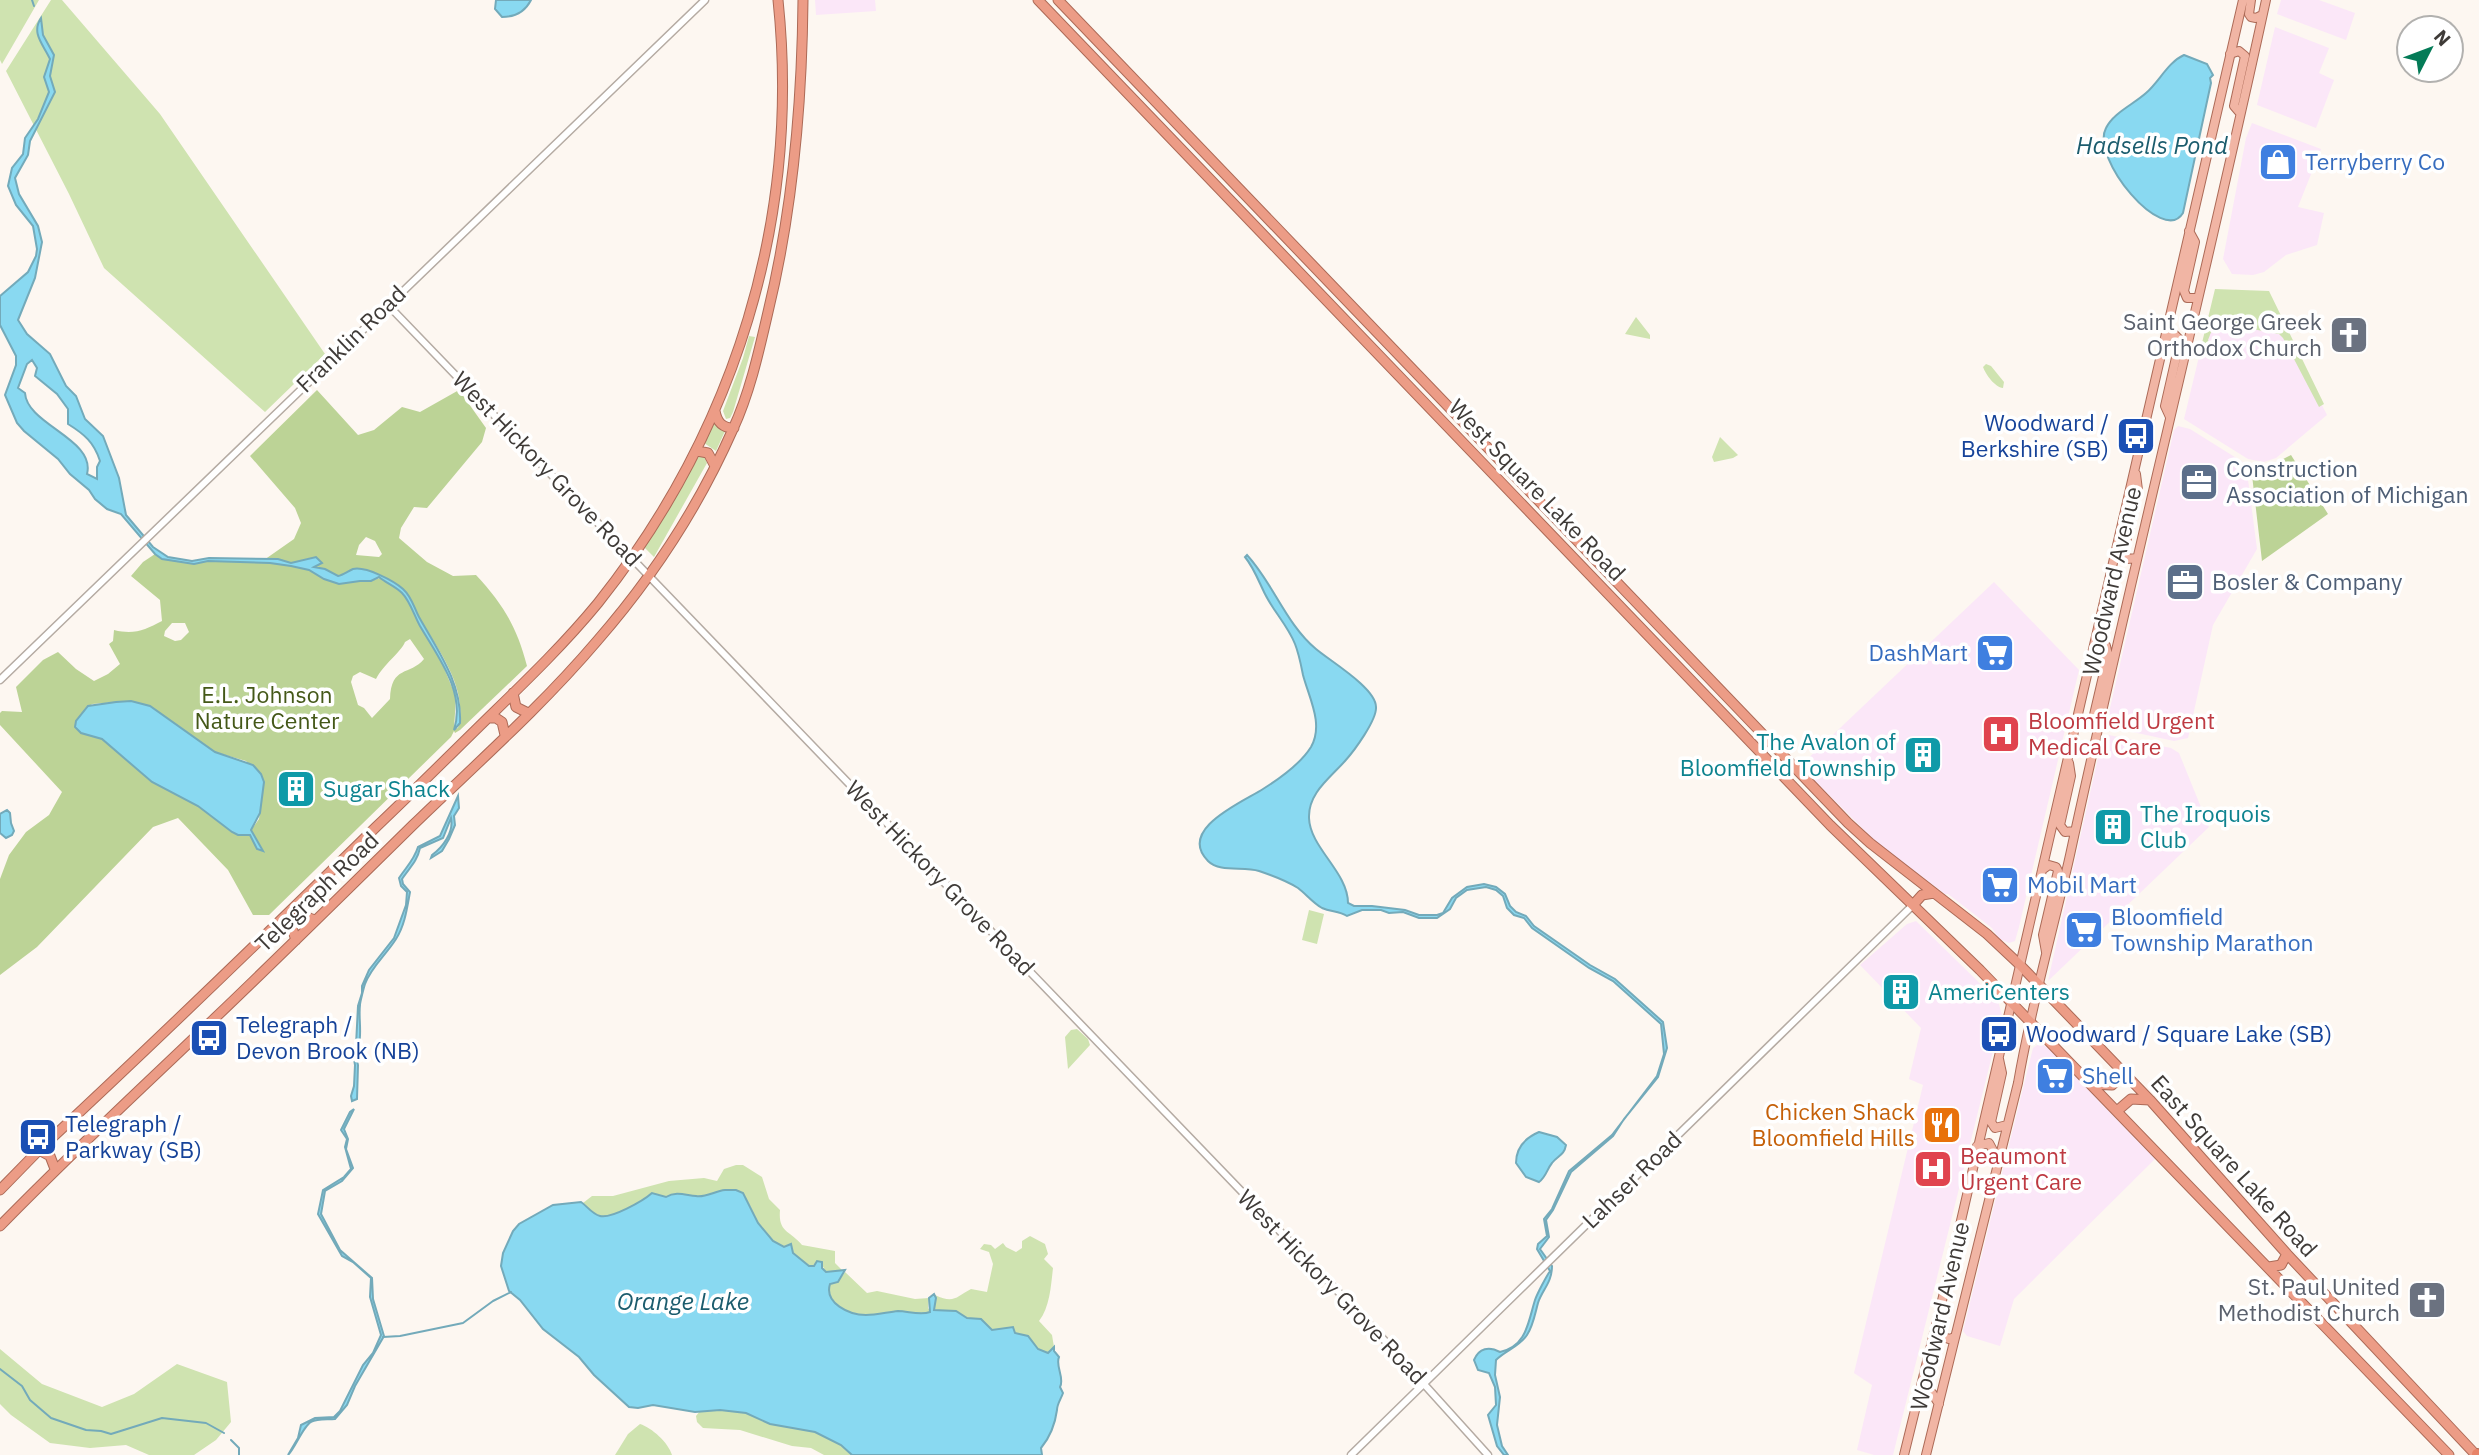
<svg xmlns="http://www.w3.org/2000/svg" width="2479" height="1455" font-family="'IBM Plex Sans',sans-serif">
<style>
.commercial{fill:#fbe7f8}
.green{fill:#cfe3b0}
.forest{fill:#bcd396;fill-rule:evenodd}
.water{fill:#89d9f1;stroke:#73aaba;stroke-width:2;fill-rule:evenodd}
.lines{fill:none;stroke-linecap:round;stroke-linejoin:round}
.stream{stroke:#73aaba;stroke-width:2}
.tertiary-casing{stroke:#b5aba3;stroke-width:9}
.primary-casing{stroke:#ac6a57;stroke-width:10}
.trunk-casing{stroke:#ac6a57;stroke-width:11}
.motorway-casing{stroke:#ac6a57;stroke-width:12}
.tertiary{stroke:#fff;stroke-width:6}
.primary{stroke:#f1b5a4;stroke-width:8}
.trunk{stroke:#ec9c86;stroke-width:9}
.motorway{stroke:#e78368;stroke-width:10}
.labels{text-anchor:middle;stroke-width:7;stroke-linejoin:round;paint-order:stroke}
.shop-label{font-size:23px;fill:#366cbe;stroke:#fff;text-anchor:start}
.worship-label{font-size:23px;fill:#5b616d;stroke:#fff;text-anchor:end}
.street-label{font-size:23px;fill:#3f3b38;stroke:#fff}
.transit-label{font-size:23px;fill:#164399;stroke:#fff;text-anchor:start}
.service-label{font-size:23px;fill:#4e5e75;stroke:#fff;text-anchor:start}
.park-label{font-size:23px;fill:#445818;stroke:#fff}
.health-label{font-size:23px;fill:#be3a42;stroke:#fff;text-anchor:start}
.culture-label{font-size:23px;fill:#0d838f;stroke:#fff;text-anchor:start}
.food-label{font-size:23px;fill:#c56008;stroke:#fff;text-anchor:end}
.water-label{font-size:24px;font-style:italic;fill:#1b5c6d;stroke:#fff}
</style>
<rect width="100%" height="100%" fill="#fdf7f1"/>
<!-- commercial -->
<path class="commercial" d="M815,0H875L876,11L816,15Z
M2281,0H2319L2355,13L2346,40L2277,14Z
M2275,27L2329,48L2319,73L2334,80L2316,128L2257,105Z
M2252,123L2321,149L2298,207L2324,213L2317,245L2286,255L2264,272L2253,275L2232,274L2223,259L2246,138Z
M2209,315L2286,334L2327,415L2276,458L2264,462L2248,459L2184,419Z
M2178,426L2190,429L2246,464L2257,549L2213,625L2188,738L2174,741L2114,728L2107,721L2174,430Z
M1994,582L2079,670L2019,927L2015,941L2009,943L1999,939L1992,928L1948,894H1945L1875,841L1800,766Z
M2109,735L2171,748L2179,753L2209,827L2048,981L2102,740Z
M1916,921L1998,1001L2002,1015L1893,1455H1874L1857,1450L1872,1385L1854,1373L1923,1085L1909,1079L1921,1028L1860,965L1907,924Z
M2040,1043L2048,1048L2155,1159L2014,1299L2000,1346L1967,1336L1963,1331L2033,1048Z"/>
<!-- green -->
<path class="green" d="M0,0H39L2,64L0,60Z
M51,0H62L160,114L325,354L265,412L104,268L69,194L6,71Z
M2215,289L2269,291L2324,404L2319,407L2283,338L2279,334L2215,322L2208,340L2211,346L2202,343Z
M1636,317L1650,335V339L1625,334Z
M749,336L755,337L733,412L730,418L726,419L723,411L743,358Z
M1986,364L1991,366L2004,382L2003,388C1995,387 1986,375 1983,367Z
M714,423L725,431L716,451L704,443Z
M1720,437L1738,455L1733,458L1714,462L1712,457Z
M703,454L707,463L654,557L644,547L671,505L697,458Z
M1309,910L1324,914L1317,944L1302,940Z
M1077,1029L1088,1039L1090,1045L1068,1069L1065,1037L1071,1030Z
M736,1165H743L762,1177L769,1199L780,1210C778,1233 790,1230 802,1245L835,1251V1263L842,1270L826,1272L821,1263L809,1266L793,1253L792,1247C755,1247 756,1194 734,1190C720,1187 710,1197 697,1197C686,1197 679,1190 666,1197L652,1193C644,1201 612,1219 601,1216C594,1215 587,1208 583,1203L592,1196H613L669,1181L704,1178L717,1181L724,1169Z
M1030,1236L1045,1244L1048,1254L1044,1259L1053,1268C1051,1285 1050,1307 1039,1321L1052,1335L1054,1347L1048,1353L1038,1349L1018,1334L992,1330L981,1319L967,1318L956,1311L934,1310L935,1295C954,1304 956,1297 971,1289L987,1292L993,1264L989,1252L980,1249L984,1244L991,1245L995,1249L1003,1243L1006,1247L1016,1252L1022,1248V1241Z
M845,1272L867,1293L877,1291L915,1299L929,1298L928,1308L931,1312C920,1316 909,1311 898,1311C888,1312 877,1316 866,1315C849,1314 823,1304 830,1284L838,1282Z
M0,1349L42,1384L102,1407L134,1394L177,1364L227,1382L231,1422L216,1440L194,1455H149L126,1445L90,1448L50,1443L11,1415L0,1404Z
M720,1410L746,1413L770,1424L815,1432L841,1445L852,1455H824L811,1448L792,1446L740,1430L703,1428L697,1422L696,1416L700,1411Z
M640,1424C652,1428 668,1442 672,1455H615L628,1434Z"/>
<!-- forest -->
<path class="forest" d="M317,390L358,435L374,430L402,407L420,412L459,390L486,428L482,442L427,508L414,507L401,528L399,538L427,562L453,576L476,575C503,604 517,627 527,666L460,730L455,733L454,731L451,737L269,915H253L228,870L178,818L153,827L37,947L0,975V879L9,855L26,832L49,815L62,792L0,725V713L2,711L22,712L16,687L43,660L58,652L76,669L94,681L108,674L120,664L109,644L113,641L114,630C134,635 145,630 162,621L160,600L131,576L143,562L155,554L162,559L194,564L207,561L270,563L291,566L309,570L324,579L339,584L360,581H371L380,578L403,593L439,656L456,697L454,729L458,728C469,689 438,649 419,618C414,608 412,597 403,589C395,582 371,569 359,569C353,569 345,575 339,576L325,569L314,567L317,564L310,558L291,563L264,560L294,539L301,523L295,508L250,456ZM366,537L375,541L382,554L379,557L356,555L359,545ZM172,623H185L189,632L181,640L175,641L164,636L165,631ZM410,639L424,659C410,676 391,665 390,699L372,718L364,708L358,705L351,682L353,676L360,672L376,679C383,665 401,652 405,642ZM131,701L150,706L215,752L246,761L264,782L259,819L251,830L263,851L257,848L250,835H238L232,832L198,806L152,782L102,739L81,733L75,727L76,721L92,704Z
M2291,455L2328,514L2262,561L2252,475Z"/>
<!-- water -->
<path class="water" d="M496,0H531C525,12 515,17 502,17L495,9Z
M41,18L43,35L54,55L50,76L55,92L30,141L28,155L15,178L19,194L38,226L42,242L35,278L18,320L27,334L50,354L66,386L76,396L85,419L103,436L119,478L126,515L153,547L168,557L192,561L209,558L278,559L291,563L316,557L322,563L314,567L325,569L338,576C343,575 348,571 353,569C366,566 394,581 403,589C412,597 414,608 419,617C438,651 462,683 460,723L454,730C466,692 438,657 420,626C414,615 410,601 402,593C395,586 386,583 379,577L371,581H360L339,584L324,579L309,570L291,566L270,563L208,561L194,564L162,559L155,554L121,514L107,509L95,499L89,490L70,474L58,459L24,431L17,423L5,395L16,365V356L0,325V296L28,272L36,256L37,249L33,226L16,205L8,186L12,168L23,154L25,138L38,119L49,92L44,77L50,59C43,44 31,33 41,18ZM32,360L37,368L35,376L57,394L68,409V424C84,434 94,442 100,461L97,467V479L87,474C96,439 27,425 25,393L18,388L27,364Z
M2184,55L2207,64L2213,75L2210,78L2211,83L2183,213C2163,246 2090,158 2106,128C2113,113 2134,104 2146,93C2159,82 2168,62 2184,55Z
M1247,555C1273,583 1286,624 1316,649C1330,661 1376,688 1376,707C1377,720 1354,751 1345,761C1330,778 1308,793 1309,818C1310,848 1348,872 1348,903L1354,906H1372L1405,910L1419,915H1437L1443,913L1452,898L1467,887L1484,884L1496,887L1505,894L1510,906L1516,912L1526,916L1534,926L1590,965L1615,979L1663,1022L1667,1048L1658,1077L1624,1119L1613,1136L1571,1172L1553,1210L1546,1220L1549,1237L1540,1249L1552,1266C1552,1283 1542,1290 1538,1303C1535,1314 1533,1326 1527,1335C1519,1347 1506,1350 1496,1360L1495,1375L1500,1397L1497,1425L1502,1446L1508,1455H1504L1497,1446L1488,1415L1496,1405L1495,1387L1489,1373L1478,1370L1474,1360C1479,1348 1489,1346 1500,1352C1527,1346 1528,1322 1535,1300C1537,1294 1546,1277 1550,1271L1537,1249L1538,1244L1547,1236L1544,1219L1552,1209L1569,1171L1612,1135L1657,1076L1664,1054L1661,1024L1613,981L1589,968L1532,928L1524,918L1514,915L1507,908L1503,896L1496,890L1486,887L1467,890L1456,898L1450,909L1437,918H1419L1403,912L1389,913L1381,910H1362L1347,916C1339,911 1331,912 1322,908C1313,903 1306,894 1298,888C1287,881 1271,875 1259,871C1243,866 1220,873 1208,861C1176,829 1245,801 1263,789C1279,779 1301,763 1311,747C1324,724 1309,698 1303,675C1301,665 1299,654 1295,644C1288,626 1274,612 1265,594C1259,582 1254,568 1245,557Z
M116,702L131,701L150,706L215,752L253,765L261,774L264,782L260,813L251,830L263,851L257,849L250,835H238L232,832L198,806L152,782L102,739L81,733L75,727L76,721L88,706Z
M458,796L459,808L454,816L455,825L449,839L442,851L431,858L432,855C443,847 454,832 451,818L443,838L420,848C417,862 409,868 402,879L403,884L410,892C407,908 405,925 396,939C386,955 371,967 365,984C364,987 360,1002 360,1005C358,1019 364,1040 355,1053L358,1065L357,1099L352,1101L351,1096L354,1086L355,1065L353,1053L356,1045L358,1006L362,993V986L369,970L394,938L406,905L407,892L401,886L399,878C407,866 414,860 418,847L440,836Z
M7,810L10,813L11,823L14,831L12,835L6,838L0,833V814Z
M354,1109L344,1129L348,1139L346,1149L353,1168L342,1181L325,1191L321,1214L340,1250L372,1278L373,1299L384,1336L355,1386L347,1405L335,1419C328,1420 318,1418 311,1422C304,1425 295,1448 288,1455L298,1438L301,1425L315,1418L334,1417L340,1411L363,1365L373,1353L381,1335L370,1297L371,1278L353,1262L342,1256L318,1214L323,1190L344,1177L351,1169L345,1147L347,1139L341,1130L350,1112Z
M1539,1132L1557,1137L1566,1145C1564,1156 1558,1155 1552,1163C1547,1169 1546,1177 1539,1182L1526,1177L1516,1163C1516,1148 1525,1138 1539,1132Z
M725,1190H736L743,1193L758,1223L773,1241L784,1247L791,1244L793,1253L809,1266H814L817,1261L822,1262V1268L826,1272L845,1270L838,1282L830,1284C824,1303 849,1315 866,1315C876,1315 888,1312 898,1311C908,1311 920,1316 930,1312L929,1298L934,1294L936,1298L934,1310L956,1311L967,1318L981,1319L992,1330L1013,1327L1015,1333L1028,1336L1038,1349L1048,1353L1054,1347V1351L1059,1357C1055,1366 1065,1378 1060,1387L1063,1393C1061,1399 1057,1404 1057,1410C1055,1425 1051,1436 1041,1448L1042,1455H852L841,1445L815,1432L770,1424L746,1413L720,1410L695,1412L653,1405L638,1408L629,1407L594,1375L579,1357L543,1329L520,1300L509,1291L501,1266L503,1253L513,1231L519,1224L553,1205L581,1202C587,1206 592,1214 600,1216C611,1219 643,1201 652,1193L666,1197C676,1191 685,1195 696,1196C705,1198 715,1191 725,1190Z"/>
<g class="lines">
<!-- stream -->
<path class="stream" d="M32,0L34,6
M383,1337L400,1336L463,1323L493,1301L511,1292
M0,1369L22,1386L30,1400L51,1418L86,1430L101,1431L111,1434L162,1418L206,1423L224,1433
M231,1440L239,1448V1455"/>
<!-- tertiary casing -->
<g class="tertiary-casing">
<path id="tertiary" d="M387,304L1376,1331L1488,1455
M0,680L705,0
M1351,1455L1913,905"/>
</g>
<!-- primary casing -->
<g class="primary-casing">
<path id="primary" d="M2251,0L2249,14L2251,17L2256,18L2262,15
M2230,54L2239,51L2245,56L2234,106L2240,113
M2189,231L2195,242L2184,291L2187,298H2197
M2165,338L2174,334L2180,340L2165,406L2170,417
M2136,474L2138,490L2124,551L2127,559L2137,558
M2094,645L2106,646L2108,655L2094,715L2097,725
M2069,763L2071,776L2060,825L2065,832L2075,831
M2042,870L2049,865L2056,867L2058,871L2043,935L2046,952
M1999,1059L2002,1073L1991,1122L1995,1128L2007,1125
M1977,1146L1989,1143L1997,1158
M1937,1323L1941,1336L1949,1339L1955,1337
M1919,1391L1932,1393L1939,1404
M1904,1455L1951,1264L2243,0
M1926,1455L2018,1083C2031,1006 2053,931 2070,855C2132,569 2204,286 2266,0"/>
</g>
<!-- trunk casing -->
<g class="trunk-casing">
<path id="trunk" d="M1038,0L1830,825L1980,970L2449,1455
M1058,0L1848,823L1870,843L1987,934L2020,965L2150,1100L2287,1254L2476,1455
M715,411C717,422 722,428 734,428
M697,451L708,453L715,466
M513,693L516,707L528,713
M488,718H496L502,722L505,735
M301,902C303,913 304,918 316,920
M1913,905L1922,895L1934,893
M279,923L292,928L296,940
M2092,1084L2112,1085L2124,1073
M2117,1111L2131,1099L2150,1100
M39,1150L50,1156L55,1169
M0,1190L39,1150C153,1044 265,936 376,827C416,789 455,750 494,712C530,677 566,642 598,603C735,431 801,219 778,0
M0,1226C70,1154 143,1087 215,1018C282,954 347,890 413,825C475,765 541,707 597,641C652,578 699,506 733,429C750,392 759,351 768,312C793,209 802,105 803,0
M2269,1267L2281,1265L2287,1254
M2297,1296L2301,1286L2316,1285"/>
</g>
<!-- motorway casing -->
<g class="motorway-casing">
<path id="motorway" d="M2477,1454V1455"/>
</g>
<!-- tertiary -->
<use href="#tertiary" class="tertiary"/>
<!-- primary -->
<use href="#primary" class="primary"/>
<!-- trunk -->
<use href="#trunk" class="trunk"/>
<!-- motorway -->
<use href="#motorway" class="motorway"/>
</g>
<!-- icons -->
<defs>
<g id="shop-square" transform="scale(2.0125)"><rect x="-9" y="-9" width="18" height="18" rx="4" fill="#3f7fe0" stroke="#fff"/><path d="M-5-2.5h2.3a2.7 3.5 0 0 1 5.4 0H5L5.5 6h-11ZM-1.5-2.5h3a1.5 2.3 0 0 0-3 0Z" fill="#fff"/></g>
<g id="church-square" transform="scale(2.0125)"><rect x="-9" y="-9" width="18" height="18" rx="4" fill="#6b7280" stroke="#fff"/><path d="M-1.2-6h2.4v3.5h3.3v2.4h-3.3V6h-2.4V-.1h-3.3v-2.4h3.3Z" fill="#fff"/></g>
<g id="bus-square" transform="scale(2.0125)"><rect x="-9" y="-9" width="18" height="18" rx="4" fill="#1a4fb4" stroke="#fff"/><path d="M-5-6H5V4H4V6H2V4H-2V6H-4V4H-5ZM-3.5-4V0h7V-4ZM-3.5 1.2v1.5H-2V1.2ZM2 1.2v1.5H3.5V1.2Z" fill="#fff"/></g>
<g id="office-square" transform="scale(2.0125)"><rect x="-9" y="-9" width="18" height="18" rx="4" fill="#5c6f8a" stroke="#fff"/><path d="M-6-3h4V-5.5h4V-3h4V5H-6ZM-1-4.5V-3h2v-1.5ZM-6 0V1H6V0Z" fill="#fff"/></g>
<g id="supermarket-square" transform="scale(2.0125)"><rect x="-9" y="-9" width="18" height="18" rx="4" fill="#3f7fe0" stroke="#fff"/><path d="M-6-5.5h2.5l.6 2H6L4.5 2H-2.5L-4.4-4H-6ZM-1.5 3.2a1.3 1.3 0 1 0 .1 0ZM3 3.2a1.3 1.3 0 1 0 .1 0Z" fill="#fff"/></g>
<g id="hospital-square" transform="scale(2.0125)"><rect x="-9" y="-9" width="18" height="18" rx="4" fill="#e0444e" stroke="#fff"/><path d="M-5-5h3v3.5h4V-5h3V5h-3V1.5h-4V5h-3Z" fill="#fff"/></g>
<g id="building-square" transform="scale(2.0125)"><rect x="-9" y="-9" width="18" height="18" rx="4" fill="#0f9aa8" stroke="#fff"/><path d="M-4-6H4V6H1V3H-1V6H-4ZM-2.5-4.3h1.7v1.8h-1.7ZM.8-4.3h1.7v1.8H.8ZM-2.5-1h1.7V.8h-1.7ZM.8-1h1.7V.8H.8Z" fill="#fff"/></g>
<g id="restaurant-square" transform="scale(2.0125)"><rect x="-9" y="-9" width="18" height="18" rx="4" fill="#e8710a" stroke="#fff"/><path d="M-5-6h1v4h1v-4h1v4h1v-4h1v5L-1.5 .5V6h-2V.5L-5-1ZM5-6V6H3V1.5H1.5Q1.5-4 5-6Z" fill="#fff"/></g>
</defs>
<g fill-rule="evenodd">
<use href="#shop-square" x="2278" y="162"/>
<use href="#church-square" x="2349" y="335"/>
<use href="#bus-square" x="2136" y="436"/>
<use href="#office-square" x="2199" y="482"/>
<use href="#office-square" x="2185" y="582"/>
<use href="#supermarket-square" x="1995" y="653"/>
<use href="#hospital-square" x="2001" y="734"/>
<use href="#building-square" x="1923" y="755"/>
<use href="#building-square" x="296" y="789"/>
<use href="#building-square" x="2113" y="827"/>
<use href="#supermarket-square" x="2000" y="885"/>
<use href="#supermarket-square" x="2084" y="930"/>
<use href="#building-square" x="1901" y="992"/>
<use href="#bus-square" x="1999" y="1034"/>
<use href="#bus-square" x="209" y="1038"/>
<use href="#supermarket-square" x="2055" y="1076"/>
<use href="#restaurant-square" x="1942" y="1125"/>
<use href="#bus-square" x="38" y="1137"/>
<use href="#hospital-square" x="1933" y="1169"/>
<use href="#church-square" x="2427" y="1300"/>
</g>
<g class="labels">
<!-- shop labels -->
<g class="shop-label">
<text x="2305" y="170">Terryberry Co</text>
<text x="1968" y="661" text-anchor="end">DashMart</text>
<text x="2027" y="893">Mobil Mart</text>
<text x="2111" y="925">Bloomfield<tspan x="2111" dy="26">Township Marathon</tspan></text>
<text x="2082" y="1084">Shell</text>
</g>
<!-- worship labels -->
<g class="worship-label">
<text x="2322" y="330">Saint George Greek<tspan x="2322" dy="26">Orthodox Church</tspan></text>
<text x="2400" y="1295">St. Paul United<tspan x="2400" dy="26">Methodist Church</tspan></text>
</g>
<!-- street labels -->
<g class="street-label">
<text transform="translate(351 339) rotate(-44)" y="8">Franklin Road</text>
<text transform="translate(547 469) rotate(46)" y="8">West Hickory Grove Road</text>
<text transform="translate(1537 490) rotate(46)" y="8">West Square Lake Road</text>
<text transform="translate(2112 581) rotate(-77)" y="8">Woodward Avenue</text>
<text transform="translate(940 878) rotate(46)" y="8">West Hickory Grove Road</text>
<text transform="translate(317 892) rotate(-44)" y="8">Telegraph Road</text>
<text transform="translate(2234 1166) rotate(48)" y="8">East Square Lake Road</text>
<text transform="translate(1632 1180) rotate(-44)" y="8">Lahser Road</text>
<text transform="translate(1332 1287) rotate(46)" y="8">West Hickory Grove Road</text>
<text transform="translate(1940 1316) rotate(-77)" y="8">Woodward Avenue</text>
</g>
<!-- transit labels -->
<g class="transit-label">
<text x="2109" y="431" text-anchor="end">Woodward /<tspan x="2109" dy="26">Berkshire (SB)</tspan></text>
<text x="236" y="1033">Telegraph /<tspan x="236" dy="26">Devon Brook (NB)</tspan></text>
<text x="2026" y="1042">Woodward / Square Lake (SB)</text>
<text x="65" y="1132">Telegraph /<tspan x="65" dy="26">Parkway (SB)</tspan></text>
</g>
<!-- service labels -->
<g class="service-label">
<text x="2226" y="477">Construction<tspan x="2226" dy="26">Association of Michigan</tspan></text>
<text x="2212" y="590">Bosler &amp; Company</text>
</g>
<!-- park labels -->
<g class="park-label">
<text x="267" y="703">E.L. Johnson<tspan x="267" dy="26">Nature Center</tspan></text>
</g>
<!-- health labels -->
<g class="health-label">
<text x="2028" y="729">Bloomfield Urgent<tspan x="2028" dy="26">Medical Care</tspan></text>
<text x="1960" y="1164">Beaumont<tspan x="1960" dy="26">Urgent Care</tspan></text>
</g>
<!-- culture labels -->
<g class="culture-label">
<text x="1896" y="750" text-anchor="end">The Avalon of<tspan x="1896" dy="26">Bloomfield Township</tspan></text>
<text x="323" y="797">Sugar Shack</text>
<text x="2140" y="822">The Iroquois<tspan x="2140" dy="26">Club</tspan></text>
<text x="1928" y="1000">AmeriCenters</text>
</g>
<!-- food labels -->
<g class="food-label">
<text x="1915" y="1120">Chicken Shack<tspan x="1915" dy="26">Bloomfield Hills</tspan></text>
</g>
<!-- water labels -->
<g class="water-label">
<text x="2152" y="154">Hadsells Pond</text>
<text x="683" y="1310">Orange Lake</text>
</g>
</g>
<!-- north arrow -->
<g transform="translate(2430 49) rotate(48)"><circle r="33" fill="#ffffff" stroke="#b2b1af" stroke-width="2"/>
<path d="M0-5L12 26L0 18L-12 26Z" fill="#047b57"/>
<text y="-10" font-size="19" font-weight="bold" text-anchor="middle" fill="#3f3b38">N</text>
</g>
</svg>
